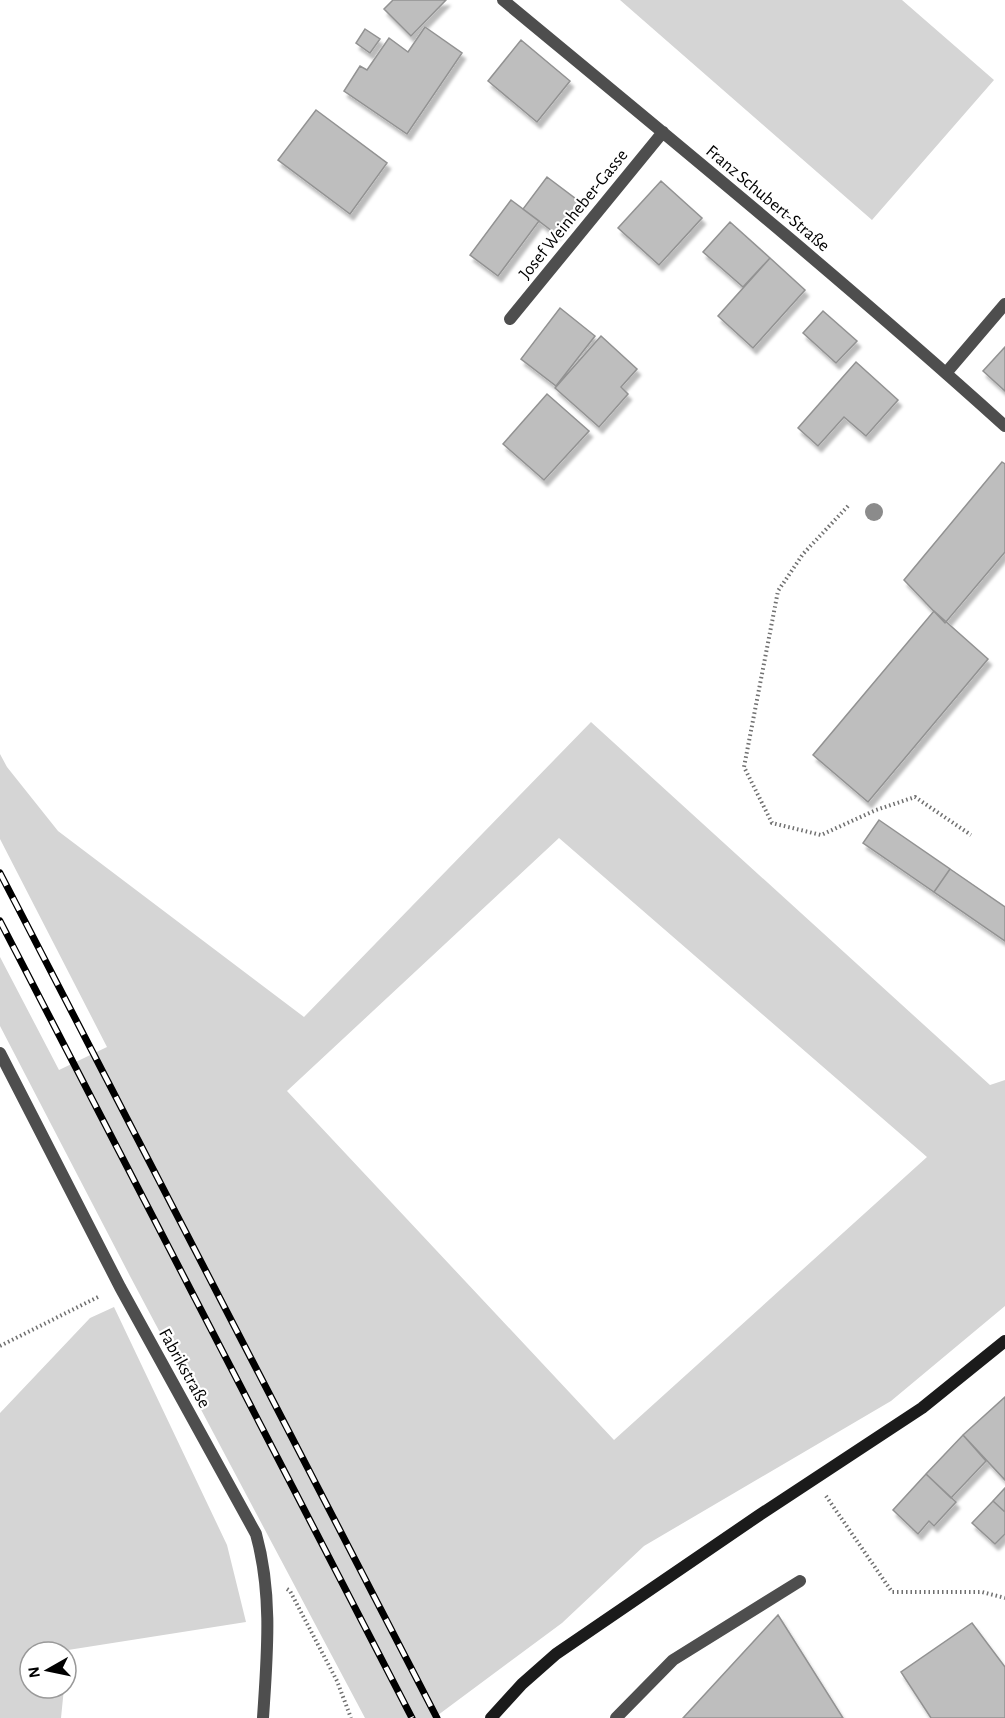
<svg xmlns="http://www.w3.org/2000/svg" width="1005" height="1718" font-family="'Alegreya Sans',sans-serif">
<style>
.green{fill:#d5d5d5;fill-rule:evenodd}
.building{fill:#bebebe;stroke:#929292;stroke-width:1.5;filter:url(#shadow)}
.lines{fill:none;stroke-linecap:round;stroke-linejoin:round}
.path{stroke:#707070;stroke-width:4;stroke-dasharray:1.5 3;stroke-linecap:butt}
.service{stroke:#4e4e4e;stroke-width:12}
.minor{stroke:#4e4e4e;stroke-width:12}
.secondary{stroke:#1b1b1b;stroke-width:12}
.rail-casing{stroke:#000;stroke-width:7}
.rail{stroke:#fff;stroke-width:4.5;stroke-dasharray:14;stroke-linecap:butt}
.tree{fill:#8b8b8b}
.labels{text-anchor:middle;stroke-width:4.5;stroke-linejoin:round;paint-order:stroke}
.street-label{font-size:18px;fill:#000;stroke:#fff}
</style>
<defs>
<filter id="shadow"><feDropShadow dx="3.5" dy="6" stdDeviation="1.5" flood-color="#0004"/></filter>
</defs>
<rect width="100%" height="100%" fill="#fff"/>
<!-- green -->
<path class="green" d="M620,0H902L994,80L872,220Z
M591,722L990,1085L1005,1080V1306L891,1401L644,1546L562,1623L434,1718H365L131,1278L0,1026V957L59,1070L107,1047L0,839V754L7,767L58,831L304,1017ZM559,838L927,1157L614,1440L287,1091Z
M114,1307L227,1545L246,1622L68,1650L66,1667V1652H30V1688H64L61,1718H0V1413L90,1318Z"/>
<!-- building -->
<path class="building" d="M393,0H446L411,36L384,9Z
M425,27L462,53L407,134L344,91L360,66L367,70L389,38L408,52Z
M365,29L380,39L370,53L356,43Z
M521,40L570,81L537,122L488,81Z
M316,110L387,163L350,214L278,160Z
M547,177L580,202L556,234L523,209Z
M661,181L702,218L659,265L618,228Z
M511,200L539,221L498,276L470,255Z
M730,222L770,258L743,287L703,252Z
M770,258L805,290L753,348L718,316Z
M560,308L595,336L556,386L521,359Z
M823,311L857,341L836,363L803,333Z
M601,336L637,369L621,387L628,394L599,427L555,388Z
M1005,347V391L983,371Z
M856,362L898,400L866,436L844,417L818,446L798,428Z
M547,394L589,431L544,480L503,444Z
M1002,462L1005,464V552L945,623L904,580Z
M934,611L988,659L868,802L813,755Z
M879,820L950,869L934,892L863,843Z
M950,869L1005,907V941L934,892Z
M1005,1397V1480L963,1435Z
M963,1435L986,1461L951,1498L926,1474Z
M926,1474L956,1502L934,1526L929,1521L918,1534L893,1510Z
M1005,1488V1512L993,1501Z
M993,1501L1005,1512V1534L995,1544L972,1523Z
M778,1615L843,1718H683Z
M972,1623L1005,1667V1718H931L901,1672Z"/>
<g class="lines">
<!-- path -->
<path class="path" d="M848,506L803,554L778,591L744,767L772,823L821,835L876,810L915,797L971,835
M0,1346L100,1296
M826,1496L892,1592H982L1005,1598
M287,1589L290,1591L337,1681L351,1718"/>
<!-- service -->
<path class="service" d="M616,1718L673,1660L800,1581"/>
<!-- minor -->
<path class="minor" d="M503,0C672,140 842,279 1005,426
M510,319L663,132
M946,373L1005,304
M0,1053L120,1287L256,1534C273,1595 267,1656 263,1718"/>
<!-- secondary -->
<path class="secondary" d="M491,1718L522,1684L556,1654L758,1516L922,1408L1005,1341"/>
<!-- rail casing -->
<g class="rail-casing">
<path id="rail" d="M0,873L437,1718
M0,921L412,1718"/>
</g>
<!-- rail -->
<use href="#rail" class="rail"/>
</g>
<!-- trees -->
<circle class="tree" cx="874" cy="512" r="9"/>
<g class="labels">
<!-- street labels -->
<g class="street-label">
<text transform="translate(768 198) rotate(40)" y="6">Franz Schubert-Straße</text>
<text transform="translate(573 214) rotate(-51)" y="6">Josef Weinheber-Gasse</text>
<text transform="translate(185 1368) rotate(61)" y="6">Fabrikstraße</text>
</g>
</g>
<!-- north arrow -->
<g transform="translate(48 1670) rotate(261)"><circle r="28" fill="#ffffff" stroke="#999999" stroke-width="1.5"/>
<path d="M0-4.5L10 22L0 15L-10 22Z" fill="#000000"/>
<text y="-9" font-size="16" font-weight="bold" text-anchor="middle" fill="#000000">N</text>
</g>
</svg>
